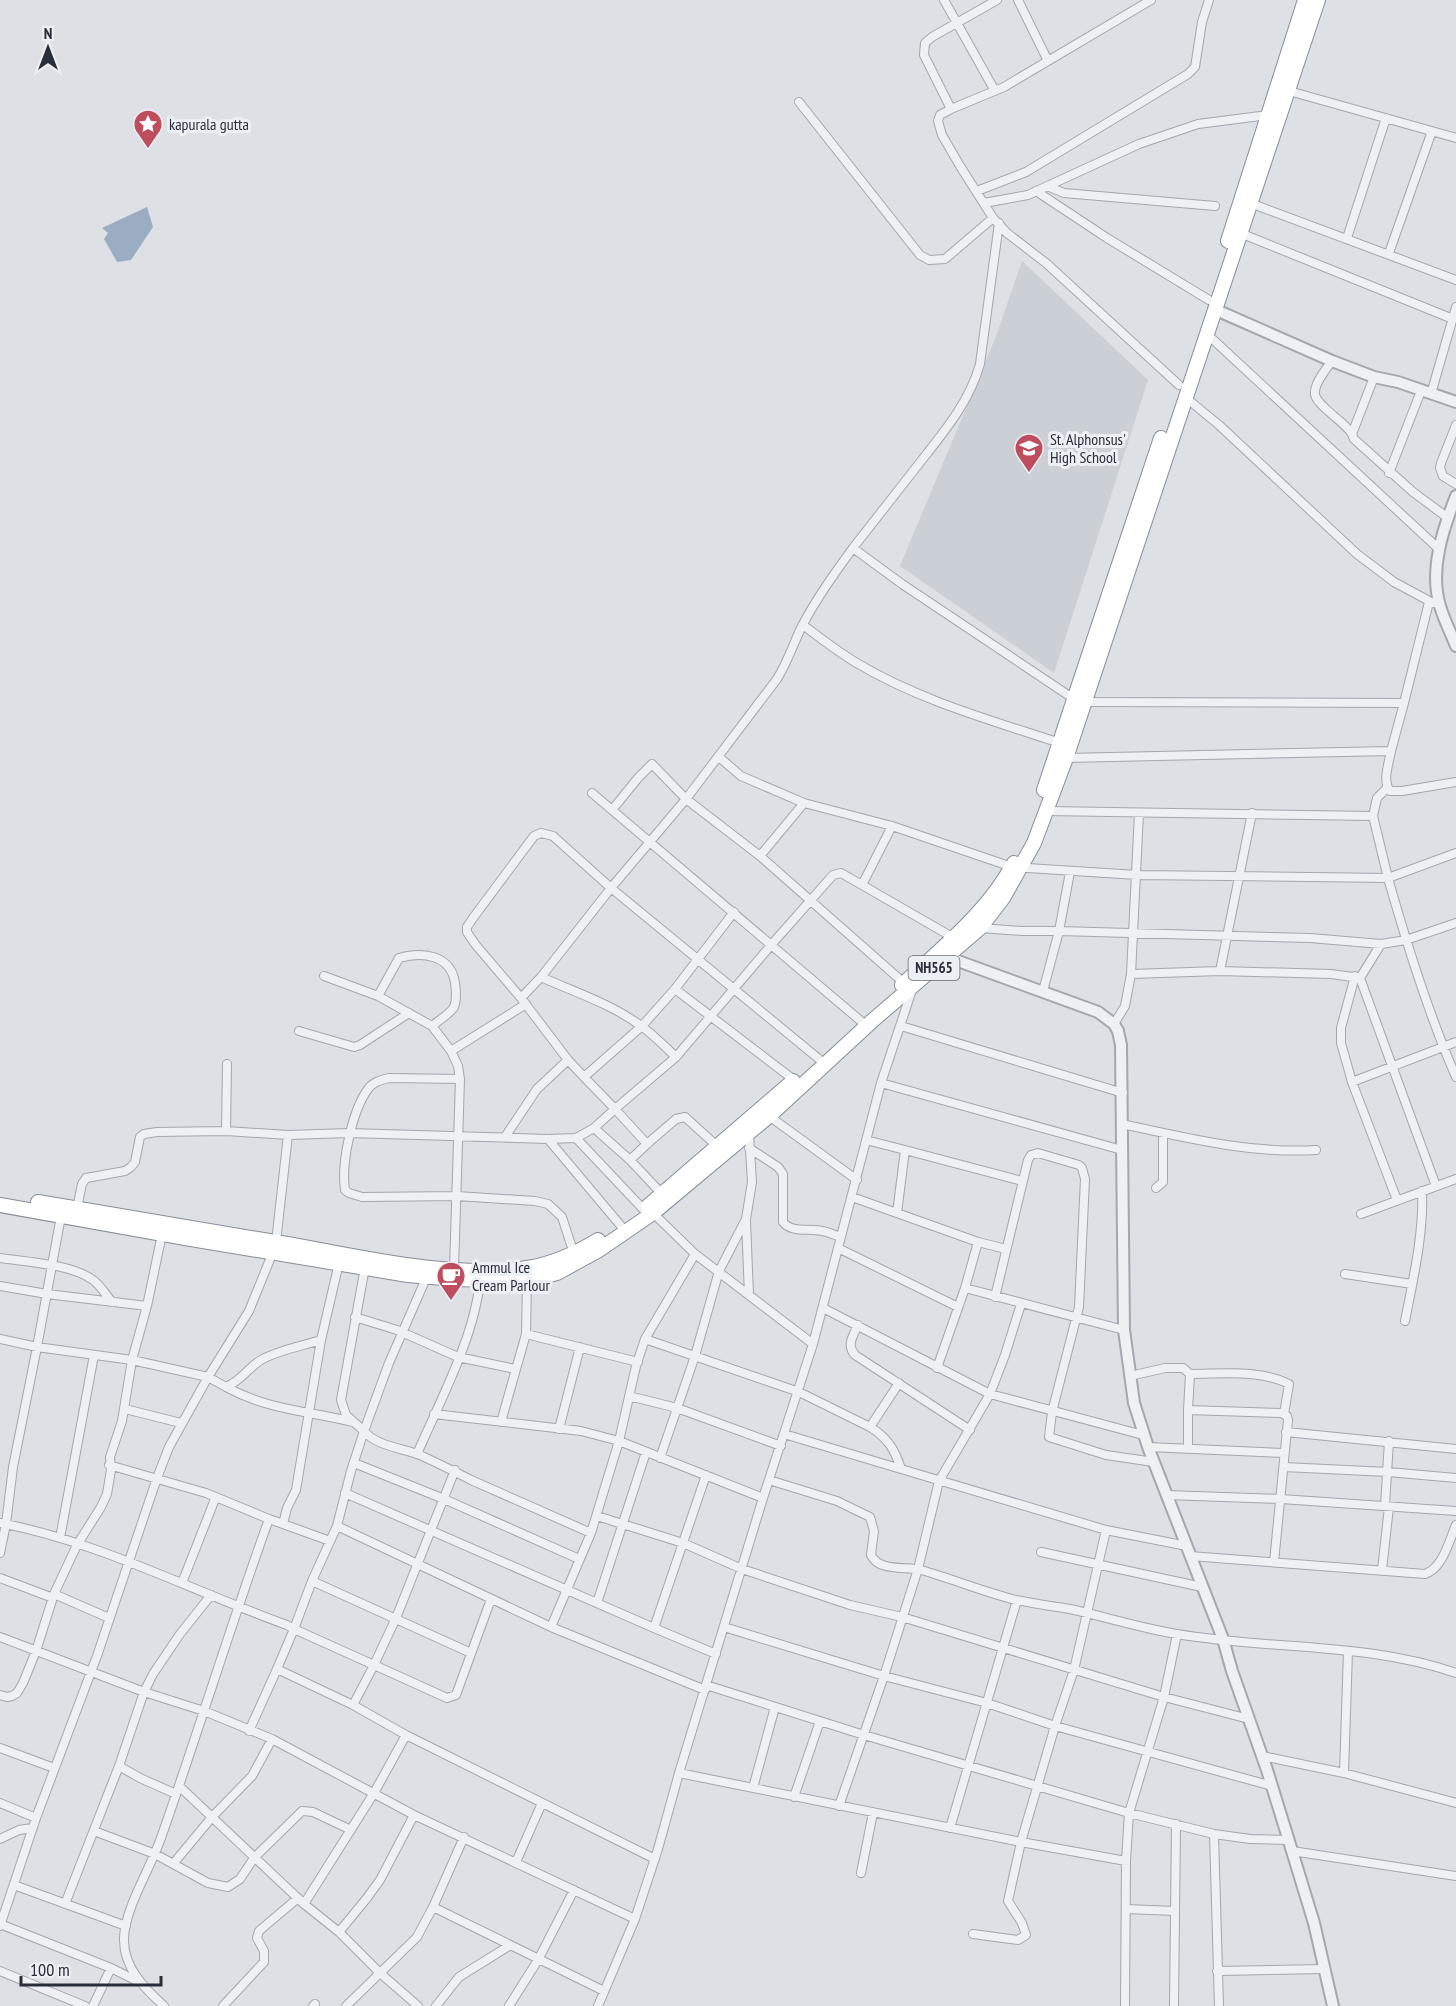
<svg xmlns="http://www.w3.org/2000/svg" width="1456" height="2006" font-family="'PT Sans Narrow',sans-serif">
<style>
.built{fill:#cbcfd6}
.water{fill:#9badc2}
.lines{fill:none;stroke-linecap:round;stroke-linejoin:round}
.minor-casing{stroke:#a3a7ae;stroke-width:10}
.tertiary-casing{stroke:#a3a7ae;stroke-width:14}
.trunk-casing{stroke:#868d9a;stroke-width:16}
.minor{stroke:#eff0f4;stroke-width:8}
.tertiary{stroke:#eff0f4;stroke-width:10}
.trunk{stroke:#fff;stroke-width:14}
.labels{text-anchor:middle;stroke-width:6;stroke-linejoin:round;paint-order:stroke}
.shield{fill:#eceff3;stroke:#636872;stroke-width:1.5}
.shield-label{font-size:15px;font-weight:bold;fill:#282e3a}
.poi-label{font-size:16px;fill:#282e3a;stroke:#eceff3;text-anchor:start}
</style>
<rect width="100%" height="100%" fill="#dde0e5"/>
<!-- built -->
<path class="built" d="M1022,261L1148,380L1054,673L900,566L995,339Z"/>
<!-- water -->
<path class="water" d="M147,207L153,227L131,260L117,262L104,239L108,233L102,228Z"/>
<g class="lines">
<!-- minor casing -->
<g class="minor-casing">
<path id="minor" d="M944,0L995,91
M1018,0L1048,61
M1151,0L1004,87L951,109L940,115L938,121L942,135L960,166L993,218L1007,233L1046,263L1179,385
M1289,91L1456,138
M799,102L920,255L929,260L945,259L993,218
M951,109L924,55L925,43L932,37L997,0
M1047,186L1064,193L1215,206
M977,191L1026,172L1188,74L1195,67L1202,22L1209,0
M1036,191L1107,238L1209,300
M984,203L1028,195L1139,144L1198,124L1268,115
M1250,203L1456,280
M1240,233L1453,319
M1347,238L1386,118
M1389,253L1432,131
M1207,334L1440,550
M1332,361C1326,369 1316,381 1315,391C1312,404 1345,421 1352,434
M1374,377L1352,434L1354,439L1413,492L1448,518
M1431,394L1456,307
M1185,397L1219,425L1357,554L1394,582L1433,603
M1456,425L1441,463L1440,468L1443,476L1456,484
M1389,473L1421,391
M853,548C875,520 897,492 918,465C943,433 969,403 980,364L999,223
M803,625C820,638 837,651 855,662C918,700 990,720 1060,743
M1084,702L1404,703L1429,602
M1391,751L1404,703
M719,757L741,776L804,803
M1066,758L1391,751C1389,763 1382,781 1390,791H1402L1456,782
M592,793L862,1022
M612,810L638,778L652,764L686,799L611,888L541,977C574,992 612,1004 641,1026C654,1035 665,1047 676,1057L772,944L833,875L841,873L862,885
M1139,813L1131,974L1220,971L1331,974L1360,978L1436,1186
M1373,816L1377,798L1387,788
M892,826L862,885L954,938
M1456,853L1388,878C1407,945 1428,1013 1456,1077
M760,856L804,803L892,826L1012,867L1137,875L1388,878L1373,816L1046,811
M1070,872L1059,931L1310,938L1381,944L1406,940L1456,923
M980,928L1023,931H1059L1043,991
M1220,971L1252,813
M324,976L378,996L432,1026L451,1051L458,1066L460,1079L454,1269
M1355,976L1341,1028V1043L1352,1082L1397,1200
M1360,978L1381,944
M904,983L760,856L686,799L777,679C787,663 793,645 801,628C816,599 834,574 853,548L902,584L1074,699
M675,989L794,1080
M378,996L399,958C423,951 451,955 455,983C456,990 457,1000 454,1007C450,1014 439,1020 432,1026
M521,998L541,977
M1114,1024L1125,1006L1131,974
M901,1026L1123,1093
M299,1031L354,1047L360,1045L409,1013
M451,1051L526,1004
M676,1057L615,1109L584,1077L642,1026L675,989L734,912
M568,1060L521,998L475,944L467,932V927L473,918L534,836L541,833L553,836L611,888L819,1059
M460,1079L389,1078C381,1080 373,1082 368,1089C352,1111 341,1163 345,1190L349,1193L362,1197L457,1196L535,1201L548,1204L562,1217L574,1254
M1352,1082L1456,1042
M881,1083L1122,1150
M769,1116L857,1180
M1122,1124C1186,1138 1251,1154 1316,1150
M594,1128L615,1109L647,1144L676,1119L685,1117L717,1146
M226,1131L227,1064
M505,1137L537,1089L568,1060L584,1077
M576,1138L644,1210
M548,1139L621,1226
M866,1140L905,1150L897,1213
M749,1148L778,1167L783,1174V1222C791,1233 809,1228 822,1231C828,1232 835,1235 841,1237
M905,1150L1022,1181
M630,1160L647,1144
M1156,1188L1163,1182V1133
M852,1197L978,1242L1006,1249
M77,1208L82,1184L86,1178L125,1171L131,1167L135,1162L140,1137L144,1134L157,1132L226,1131L288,1135L349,1133L548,1139L576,1138L594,1128L630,1160L662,1194
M653,1213L695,1254L813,1344
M1361,1214L1456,1179
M746,1221L749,1295
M276,1242L288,1135
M838,1248L958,1307
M273,1252L249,1311L208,1377L226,1387C241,1381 248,1368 261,1360C278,1350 302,1346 321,1340L339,1263
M695,1254L645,1339L799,1392L870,1427L899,1383
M0,1258C27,1262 71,1264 93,1280C101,1286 106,1295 112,1302
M365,1267L341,1400L346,1415L364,1431L351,1471L337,1526L312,1581L294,1629L374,1665L396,1618L455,1470
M1345,1274L1412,1284
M427,1276L389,1363L364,1431C376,1446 402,1448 420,1455C437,1463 454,1471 471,1480L591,1533
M0,1286L47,1294L147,1306
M965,1288L1124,1330
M995,1297L1028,1160L1031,1155L1038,1153L1079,1165L1082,1168L1085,1179L1079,1307L1052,1412L1049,1437L1106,1455L1154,1462
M823,1308L990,1394L1143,1435
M355,1317L397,1330L458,1357L515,1369
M1405,1321C1413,1280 1424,1233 1422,1191
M858,1325C853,1336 846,1345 855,1355L970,1430
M526,1334L638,1362
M0,1339L37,1347L132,1360L208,1377L169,1447L157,1478L97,1656L36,1818L0,1926
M937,1368L965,1288L978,1242
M1190,1374C1222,1374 1259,1369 1289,1384L1284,1414
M1130,1376L1165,1368H1183L1190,1374L1188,1410
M226,1387C268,1410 308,1411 353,1422
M629,1396L677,1408L781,1446
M125,1409L181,1423
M434,1414L581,1431L619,1441L636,1366L645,1339
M501,1422L526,1334L527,1281
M870,1427C888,1438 895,1450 901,1469L1106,1530L1187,1546
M559,1429L580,1347
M1286,1432L1456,1449
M784,1434L901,1469
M1148,1447L1284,1453
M1188,1448V1410L1281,1413L1287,1416L1288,1420L1274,1562
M417,1454C440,1401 475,1336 480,1280
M660,1458L695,1356L719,1271L746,1219L752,1182L749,1134
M354,1463L444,1499L579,1559
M109,1465L206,1493L269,1519C231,1624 199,1730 162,1835C152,1866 125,1907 124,1938C123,1967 144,1988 164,2006
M1284,1467L1388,1472L1456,1478
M706,1475L654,1628L716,1654
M769,1480L837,1501L870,1517L874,1531L871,1555C879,1572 906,1566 921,1570C953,1579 984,1592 1016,1600C1034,1604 1052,1606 1070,1609C1106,1617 1141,1628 1177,1634C1269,1650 1366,1642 1456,1673
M345,1493L654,1628
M1167,1495L1281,1499L1456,1511
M1385,1506L1389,1441
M597,1516L683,1543L742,1569L850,1605L902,1617L1164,1697L1249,1719
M269,1519L330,1541
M0,1523C100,1542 192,1591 287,1625L294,1629L277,1669L353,1705
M283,1524L287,1508L296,1490L321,1340
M337,1526L551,1627L705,1690
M60,1538L94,1355
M1041,1552L1202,1587
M0,1553L6,1524L13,1467L37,1347L61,1216
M1190,1556L1425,1574C1443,1568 1449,1541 1456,1525
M1382,1570L1389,1507
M0,1578L53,1598
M312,1581L471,1653
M182,1583L215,1499
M54,1594L109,1618
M491,1599L456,1695L447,1698L374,1665L353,1705L406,1735L655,1859
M597,1603L646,1452
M551,1627L591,1533L619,1441L763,1498
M724,1627L884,1676L987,1703L1055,1726L1272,1786
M0,1637L144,1692L204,1711L272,1739L414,1815L635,1919
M706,1685L864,1735L1129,1813L1214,1834L1250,1839L1289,1840
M0,1695L7,1697L12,1696L17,1693L23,1683L36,1651L54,1594L77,1545L101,1507L107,1494L111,1470L110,1457L122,1421L132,1360L147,1306L162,1234
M249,1731L277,1669
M0,1748L54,1768
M1262,1756L1344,1773L1456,1803
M119,1766L140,1778L176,1794
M679,1773L1021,1842L1126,1861
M1344,1773L1348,1651
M179,1786L304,1904L339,1932L380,1973L418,2006
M753,1788L775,1707
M794,1797L820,1721
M0,1803L36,1818
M839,1806L884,1676L918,1569L939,1481L990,1394L1005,1355L1021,1304
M950,1828L1017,1600
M94,1831L155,1854L208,1883L228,1887L240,1879L254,1858L302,1811L313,1812L351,1830
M1214,1834L1219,2006
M0,1839L19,1830L32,1828
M1292,1851L1456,1876
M516,1862L542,1803
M173,1864L212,1817L252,1776L272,1739
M861,1873L873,1813
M14,1885L126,1926
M65,1904L119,1766L144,1692L153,1674L180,1634L211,1595
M304,1904L374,1793L406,1735
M433,1907L604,1991
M1126,1909L1175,1911
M0,1924L111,1968L137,1981
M339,1932L367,1898L380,1880L414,1815
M973,1934L1018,1940L1026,1935L1022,1923L1008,1901L1021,1842L1055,1726L1074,1670L1106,1530
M0,1971L85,2006
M1217,1971L1324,1969
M93,2006L111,1968
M223,2006L264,1962V1951L257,1938L259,1931L298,1898
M313,2006L315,2004
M346,2006L417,1937L433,1907L464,1837
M436,2006L459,1977L509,1946
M509,2006L538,1960L574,1890
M598,2006L635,1919L658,1849L679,1773L763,1498L813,1344L881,1083L912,990
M1125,2006L1126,1861L1129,1813L1164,1697L1177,1634
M1174,2006L1176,1824"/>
</g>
<!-- tertiary casing -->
<g class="tertiary-casing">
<path id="tertiary" d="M1214,309L1332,361L1374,377L1398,382L1456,402
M1456,496C1443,529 1429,570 1440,606C1444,620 1451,633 1456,646
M947,957L1098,1012L1114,1024L1118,1031L1121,1045L1124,1330L1134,1403L1148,1447L1223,1639L1232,1671L1267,1770L1292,1851L1314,1923L1333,2006"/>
</g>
<!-- trunk casing -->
<g class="trunk-casing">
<path id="trunk" d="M1228,241L1305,0
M1044,790L1161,438
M902,985C942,948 987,913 1014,863
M38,1202C123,1216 208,1230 293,1245C364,1258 454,1279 527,1268C553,1264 575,1254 598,1240
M0,1205L191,1239L408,1275L455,1279L527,1281L557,1273L599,1250L653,1213L769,1116L872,1021L980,928L1003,898L1034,843L1066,758L1318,0
M648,1206L793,1081"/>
</g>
<!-- minor -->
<use href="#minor" class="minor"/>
<!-- tertiary -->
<use href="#tertiary" class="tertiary"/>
<!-- trunk -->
<use href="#trunk" class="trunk"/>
</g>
<!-- icons -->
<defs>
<g id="sight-pin" transform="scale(1.5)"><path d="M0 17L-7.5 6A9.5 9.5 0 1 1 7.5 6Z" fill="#be4d5d" stroke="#eceff3"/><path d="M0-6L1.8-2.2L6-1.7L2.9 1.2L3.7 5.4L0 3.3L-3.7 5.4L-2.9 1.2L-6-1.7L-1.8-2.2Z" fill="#fff"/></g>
<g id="school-pin" transform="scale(1.5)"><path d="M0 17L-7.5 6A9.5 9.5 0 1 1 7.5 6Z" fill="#be4d5d" stroke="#eceff3"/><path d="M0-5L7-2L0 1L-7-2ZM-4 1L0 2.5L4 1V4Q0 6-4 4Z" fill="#fff"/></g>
<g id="cafe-pin" transform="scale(1.5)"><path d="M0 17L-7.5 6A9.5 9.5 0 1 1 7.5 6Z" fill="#be4d5d" stroke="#eceff3"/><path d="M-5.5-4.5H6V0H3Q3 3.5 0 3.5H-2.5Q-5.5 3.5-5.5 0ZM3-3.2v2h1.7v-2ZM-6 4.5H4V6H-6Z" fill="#fff"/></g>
</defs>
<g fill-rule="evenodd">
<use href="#sight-pin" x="148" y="124"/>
<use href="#school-pin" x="1029" y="448"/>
<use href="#cafe-pin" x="451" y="1276"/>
</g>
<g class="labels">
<!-- shield labels -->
<rect class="shield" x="908.5" y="956" width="51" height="24" rx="4.5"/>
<g class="shield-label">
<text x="934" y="973">NH565</text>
</g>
<!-- poi labels -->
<g class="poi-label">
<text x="169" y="130">kapurala gutta</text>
<text x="1050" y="445">St. Alphonsus'<tspan x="1050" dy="18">High School</tspan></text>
<text x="472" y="1273">Ammul Ice<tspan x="472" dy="18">Cream Parlour</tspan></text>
</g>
</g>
<!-- north arrow -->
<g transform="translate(48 48)" stroke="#eceff3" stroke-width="4.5" paint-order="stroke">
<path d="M0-4.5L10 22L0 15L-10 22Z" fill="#282e3a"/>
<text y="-9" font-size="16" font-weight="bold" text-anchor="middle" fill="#282e3a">N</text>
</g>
<!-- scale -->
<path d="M21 1976v9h140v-9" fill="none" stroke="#282e3a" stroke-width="3"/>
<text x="30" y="1976" font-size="18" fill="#282e3a" stroke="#eceff3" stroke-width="4.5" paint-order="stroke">100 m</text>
</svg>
